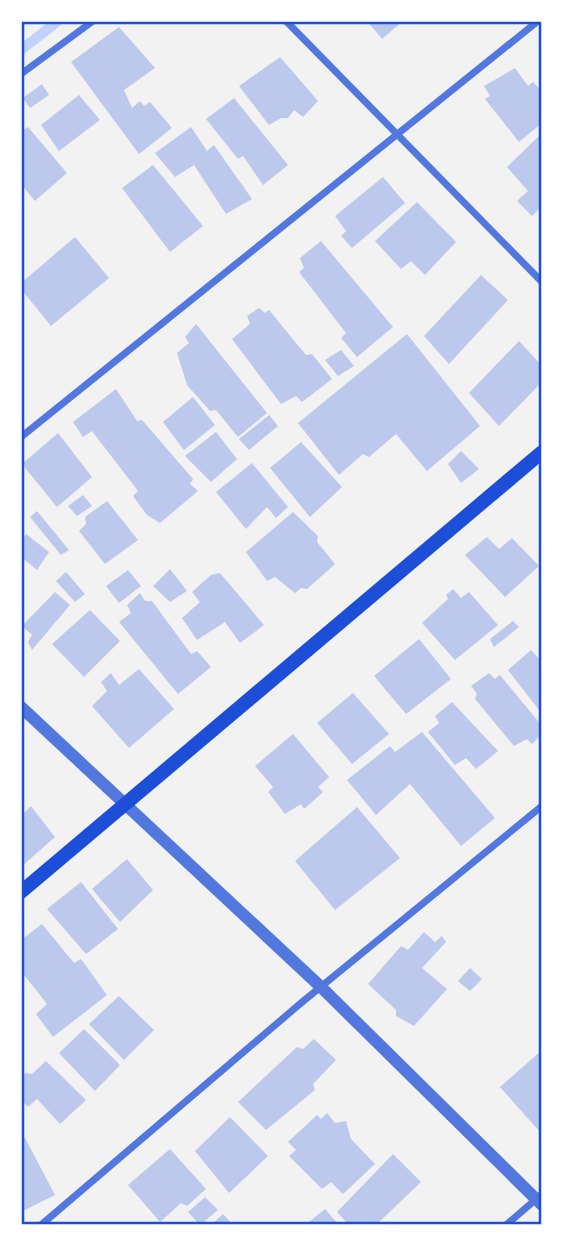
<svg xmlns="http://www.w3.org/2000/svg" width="563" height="1246" font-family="'Fira Sans Condensed',sans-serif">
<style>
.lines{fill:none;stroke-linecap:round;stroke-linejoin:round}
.stream{stroke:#bfd3fe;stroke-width:10}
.building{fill:#bdc9ec}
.minor{stroke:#5277de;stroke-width:7}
.tertiary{stroke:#5277de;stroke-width:12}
.secondary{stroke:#1d4ed8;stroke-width:14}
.neatline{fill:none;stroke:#1d4ed8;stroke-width:2.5}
</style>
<rect width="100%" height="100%" fill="#f2f2f2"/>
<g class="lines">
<!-- stream -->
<path class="stream" d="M21,50L58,21"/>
</g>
<!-- building -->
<path class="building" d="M367,21H403L382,39Z
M119,27L155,68L124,90L132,108L140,101L144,106L150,102L172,128L139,154L71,62Z
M280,57L318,101L303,117L294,110L288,118H281L269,125L239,86Z
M515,68L528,86L533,82L539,88L542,86V123L519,142L485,99L490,96L484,86Z
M42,84L49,95L30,108L23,98Z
M79,95L100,120L59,151L41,125Z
M234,98L288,165L263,185L243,156L238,159L206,119Z
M28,127L67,173L35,201L21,184V132Z
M191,127L207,151L214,145L252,199L226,214L194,165L175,177L155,153Z
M542,133V206L532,216L517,201L528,191L507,167Z
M153,165L203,226L170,252L122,188Z
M383,177L405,203L352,248L341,236L346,231L335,216Z
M417,202L456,242L425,275L411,261L401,269L375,241Z
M75,237L109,278L51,326L21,289V283Z
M321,241L393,327L357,357L341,338L346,333L299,272L304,268L300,258Z
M481,275L508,300L449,364L424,336Z
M259,308L265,313L269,310L306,355L312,354L332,379L302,402L296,396L281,404L232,339L250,324L247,316Z
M196,324L267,413L238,437L216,410L210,411L187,385L177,353L189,343L185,337Z
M407,334L480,426L427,471L396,434L369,457L363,454L339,475L298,423Z
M519,341L542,366V382L499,426L469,393Z
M341,350L354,366L338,376L325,360Z
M116,389L137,421L142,420L193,479L190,484L198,491L160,523L147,515L133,496L138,491L92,431L83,437L73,422Z
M193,397L215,425L184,450L163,422Z
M269,415L278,426L249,450L239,439Z
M216,432L237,459L211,482L185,456Z
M58,433L92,477L57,507L22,464Z
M301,442L342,487L310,517L270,468Z
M461,451L479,469L461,483L448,464Z
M252,463L288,507L276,518L267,507L246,529L216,492Z
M83,495L92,506L77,516L68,506Z
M107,501L138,540L105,564L79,531L86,524L85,517Z
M37,511L69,550L61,555L30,517Z
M293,512L318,536L317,542L335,564L307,589L301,588L295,593L275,577L267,581L246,552Z
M26,534L49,552L37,570L21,557V541Z
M487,537L499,549L512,538L539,566L505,597L465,555Z
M170,569L187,591L170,602L153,586Z
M128,570L141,586L119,603L106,586Z
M66,572L85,594L75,602L56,581Z
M220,573L264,625L240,643L225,622L197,640L182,618L200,602L192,592L211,575Z
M453,589L461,598L469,592L498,625L455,660L422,623L448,599L446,595Z
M55,592L70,605L32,650L28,642L32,635L22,626Z
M140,593L145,601H152L191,654L197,651L211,667L178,694L119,622L131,613L127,605Z
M90,610L120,641L84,677L52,644Z
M513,621L519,627L494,647L490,639Z
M419,639L451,679L406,714L374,676Z
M531,650L542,662V714L508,670Z
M139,669L174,709L129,748L92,706L107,691L101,682L111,673L119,685Z
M489,673L495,679L500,675L542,726V734L532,744L527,739L514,746L475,699L477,694L471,686Z
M353,693L389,734L352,764L317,723Z
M452,702L498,751L476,769L466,758L455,765L428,732L439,723L435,716Z
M422,732L495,818L461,846L410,784L376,815L347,780L390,746L395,752Z
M293,734L329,777L318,787L323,792L304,809L301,804L285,814L268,792L273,787L255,766Z
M31,806L55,837L21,867V816Z
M357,807L400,858L335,910L295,861Z
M127,859L153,890L120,922L92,889Z
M81,882L118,929L86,954L47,909Z
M42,924L74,963L81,959L107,995L53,1037L36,1014L47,1004L21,971V940Z
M424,932L435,942L442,936L446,942L422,968L447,989L414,1026L396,1016V1010L368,984L401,946L408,950Z
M470,968L482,979L470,991L458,981Z
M119,996L154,1030L124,1060L89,1024Z
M84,1029L120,1065L95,1091L59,1053Z
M314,1039L336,1060L313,1084L315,1090L266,1130L238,1102L297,1047L303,1049Z
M542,1050V1130L540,1132L500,1087Z
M46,1061L86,1100L60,1124L37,1099L28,1107L21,1099V1076L26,1073L32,1074Z
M327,1113L335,1123L346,1121L351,1139L375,1164L343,1194L331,1182L322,1189L289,1156L296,1150L288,1142L317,1115L321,1119Z
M230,1117L268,1156L229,1193L195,1151Z
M25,1138L55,1195L23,1211L21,1140Z
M170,1149L206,1189L187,1206L181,1203L160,1222L128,1185Z
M393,1154L421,1182L376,1225H349L337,1212Z
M205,1197L218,1210L200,1225L188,1212Z
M325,1209L339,1225H305Z
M223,1214L233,1225H211Z"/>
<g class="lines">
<!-- minor -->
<path class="minor" d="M286,21L542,282
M21,74L93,21
M21,437L538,21
M41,1225L301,1003L542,806
M506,1225L542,1194"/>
<!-- tertiary -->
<path class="tertiary" d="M21,707L322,988L542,1205"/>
<!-- secondary -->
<path class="secondary" d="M21,892L542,452"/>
</g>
<!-- border -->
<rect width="563" height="1246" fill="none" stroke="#ffffff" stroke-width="46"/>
<rect x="23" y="23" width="517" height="1200" class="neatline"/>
</svg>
